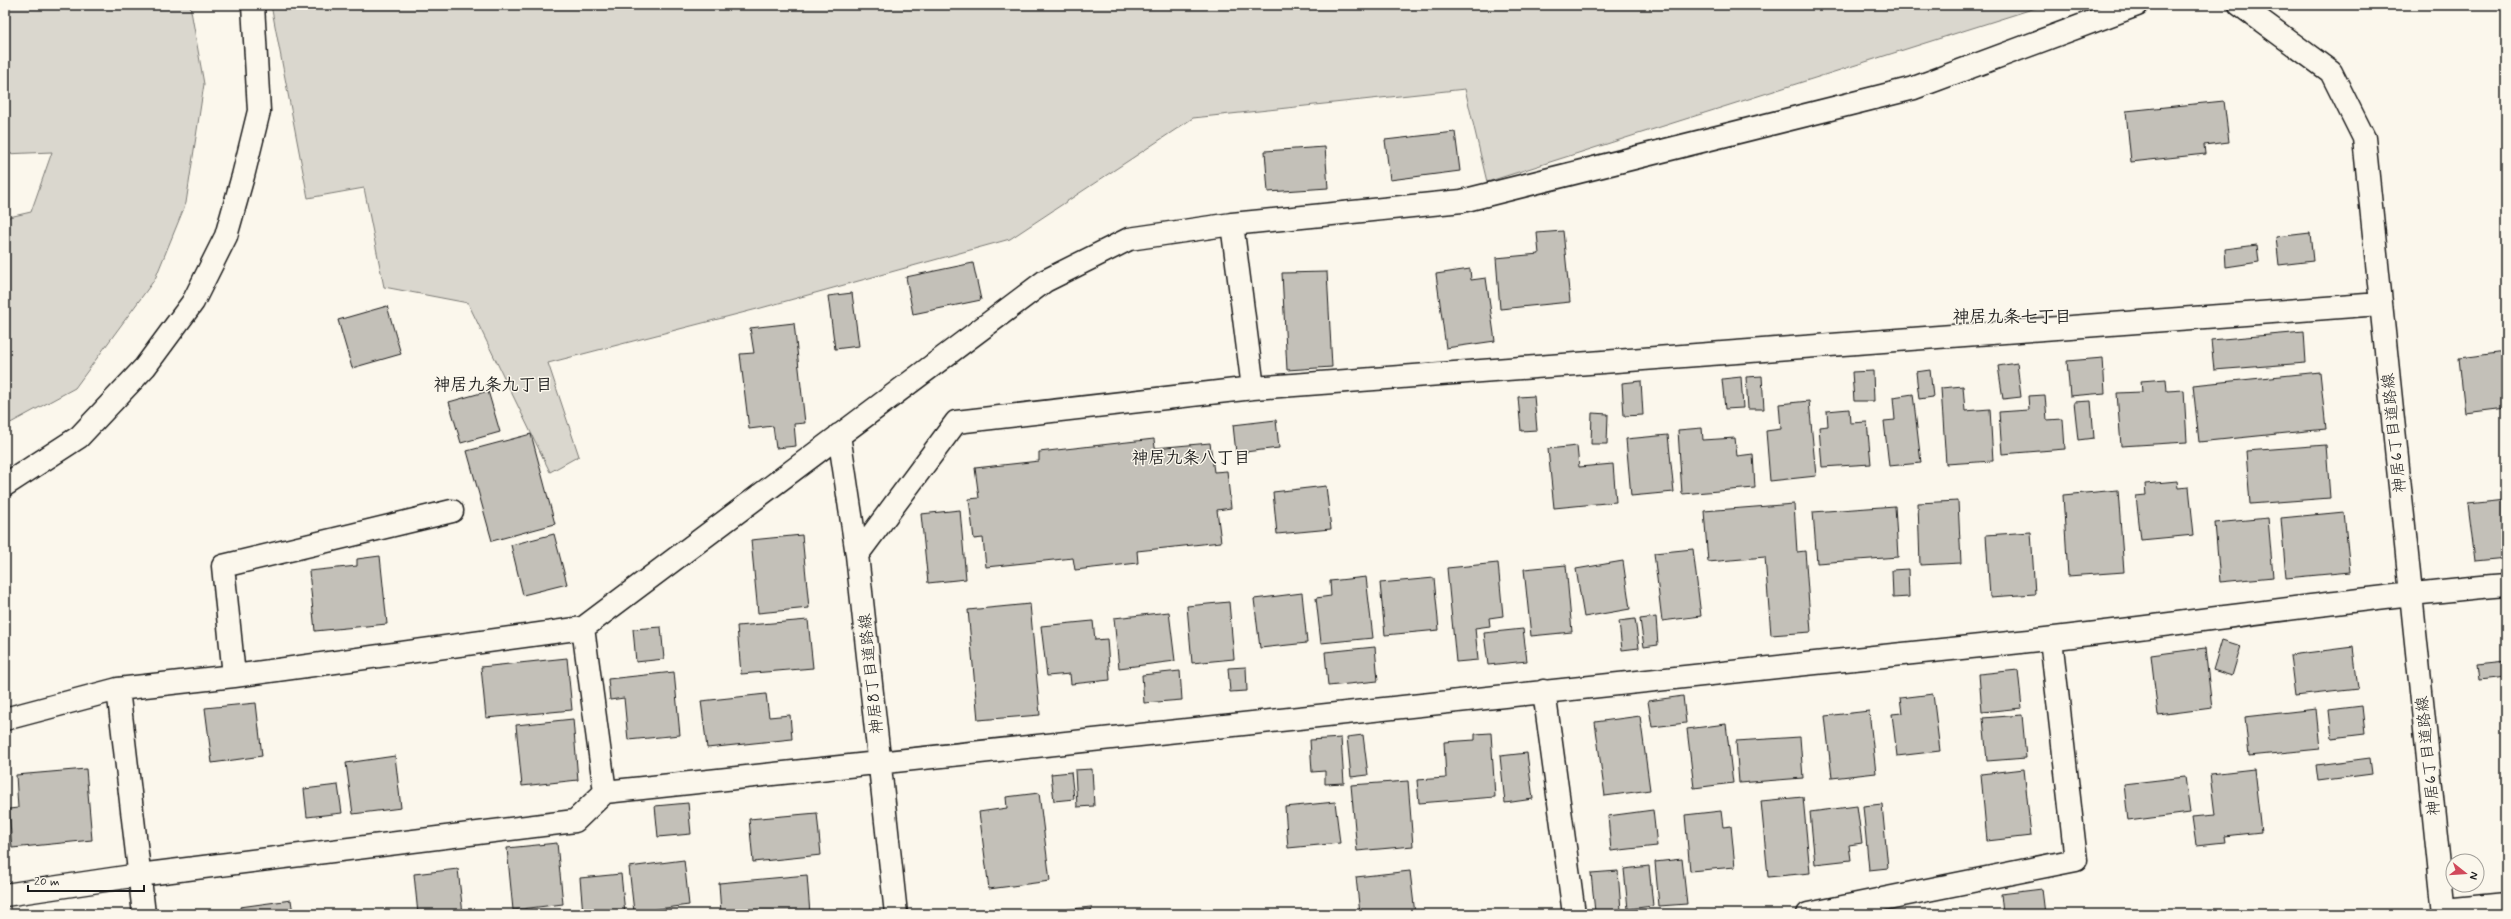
<svg xmlns="http://www.w3.org/2000/svg" width="2511" height="919" font-family="Mynerve,'Klee One',sans-serif">
<style>
.green{fill:#dad7ce;stroke:#7b7a75}
.building{fill:#c3c0b8;stroke:#1c1c1c}
.lines{fill:none;stroke-linecap:round;stroke-linejoin:round}
.minor-casing{stroke:#1c1c1c;stroke-width:25}
.minor{stroke:#fbf7ec;stroke-width:22}
.labels{text-anchor:middle;stroke-width:3;stroke-linejoin:round;paint-order:stroke}
.street-label{font-size:16px;fill:#1c1c1c;stroke:#fbf7ec}
.neighbourhood-label{font-size:17px;font-weight:bold;fill:#1c1c1c;stroke:#fbf7ec}
</style>
<rect width="100%" height="100%" fill="#fbf7ec"/>
<filter id="ink" filterUnits="userSpaceOnUse"><feTurbulence type="fractalNoise" baseFrequency=".025" numOctaves="2"/><feDisplacementMap in="SourceGraphic" scale="8" xChannelSelector="R" yChannelSelector="G"/><feConvolveMatrix kernelMatrix="1 2 1 2 8 2 1 2 1" color-interpolation-filters="sRGB"/></filter>
<g filter="url(#ink)">
<!-- green -->
<path class="green" d="M5,5H190L204,84L186,203L155,279L75,388L5,426V218L31,212L52,152L5,154Z
M271,5H2045L1487,182L1465,89L1193,118L1010,239L761,308L548,363L579,456L550,472L468,303L384,287L364,188L308,198Z"/>
<!-- building -->
<path class="building" d="M2224,101L2229,142L2204,145L2205,154L2131,162L2126,111Z
M1455,132L1460,171L1390,180L1385,140Z
M1325,147L1328,188L1268,192L1265,151Z
M1563,231L1570,302L1500,309L1496,258L1539,254L1537,233Z
M2310,233L2313,261L2279,265L2276,237Z
M2257,245L2259,262L2226,267L2225,249Z
M973,263L981,300L913,314L906,277Z
M1470,269L1471,280L1486,278L1495,341L1446,348L1436,274Z
M1327,272L1332,367L1287,370L1282,273Z
M852,293L859,346L835,349L828,296Z
M387,306L401,354L352,368L338,320Z
M794,323L805,423L794,424L796,446L776,448L773,426L749,429L740,354L754,353L750,328Z
M2304,332L2306,363L2214,370L2211,340Z
M2506,352V408L2465,413L2459,358Z
M2103,358L2105,393L2070,396L2067,361Z
M2017,363L2021,397L2003,399L1998,366Z
M1930,370L1933,397L1919,399L1916,372Z
M1873,371L1874,401H1854L1852,372Z
M2320,372L2326,429L2199,442L2193,385Z
M1762,376L1764,409H1748L1746,377Z
M1741,377L1743,408L1725,409L1722,379Z
M2166,379L2167,391L2184,390L2187,442L2121,446L2117,393L2142,392L2141,381Z
M1641,381L1643,415L1624,416L1622,383Z
M1963,386L1965,411L1990,409L1993,461L1946,464L1941,388Z
M488,391L500,432L461,443L449,402Z
M1913,394L1921,463L1889,466L1884,421L1895,420L1893,397Z
M2045,395L2047,420L2063,419L2065,449L2002,454L1999,412L2029,410L2028,396Z
M1534,396L1537,430L1521,431L1518,397Z
M1809,401L1816,476L1770,481L1766,431L1781,429L1779,404Z
M2091,401L2094,438L2078,440L2074,402Z
M1849,409L1850,423L1867,422L1871,464L1822,467L1819,427L1828,426L1827,411Z
M1592,413L1608,414L1607,444H1591Z
M1276,420L1279,448L1236,453L1233,425Z
M1702,428L1703,440L1735,438L1737,456L1753,454L1755,488L1682,494L1678,430Z
M531,434L555,524L492,541L467,451Z
M1668,435L1674,492L1631,496L1626,439Z
M1154,439L1155,448L1210,443L1214,472L1227,471L1231,508L1217,510L1221,542L1137,551L1138,563L1075,570L1073,558L986,567L983,538L974,539L969,499L979,498L975,468L1039,461V452Z
M2326,445L2330,498L2250,504L2246,451Z
M1577,446L1579,467L1613,464L1616,502L1554,508L1548,449Z
M2177,481L2178,488L2189,487L2194,535L2141,540L2136,496L2146,495L2145,484Z
M1326,486L1331,529L1277,534L1273,492Z
M2118,490L2124,572L2068,576L2063,495Z
M2506,500V558L2475,561L2468,504Z
M1958,501L1961,563L1920,565L1918,503Z
M1794,504L1797,552L1805,551L1811,632L1771,635L1765,557L1708,562L1704,511Z
M1895,506L1898,557L1817,563L1813,512Z
M960,510L966,579L928,583L921,514Z
M2344,512L2350,572L2286,578L2281,518Z
M2268,518L2273,577L2220,582L2215,523Z
M2031,532L2035,594L1990,597L1986,535Z
M554,534L567,584L523,595L511,545Z
M802,535L809,608L758,613L751,540Z
M1693,549L1701,616L1662,621L1654,553Z
M380,556L387,624L315,631L309,571L357,566V559Z
M1623,561L1630,609L1584,617L1576,569Z
M1498,563L1503,616L1489,618L1490,626L1475,628L1478,660L1456,662L1447,568Z
M1566,565L1572,632L1531,636L1524,569Z
M1908,569L1909,597L1893,598L1892,570Z
M1366,577L1373,638L1321,643L1316,598L1331,596L1330,581Z
M1434,578L1439,630L1385,635L1380,583Z
M1302,593L1307,643L1260,648L1254,599Z
M1229,602L1234,659L1192,663L1187,606Z
M1030,604L1040,715L978,720L968,610Z
M1169,612L1175,661L1119,668L1114,618Z
M1656,617L1658,645L1644,647L1640,619Z
M1635,619L1639,648L1622,650L1619,621Z
M808,620L813,668L741,674L737,626Z
M1093,621L1095,640L1107,639L1110,680L1071,684L1070,674L1047,676L1041,626Z
M661,627L664,659L636,662L633,629Z
M1523,629L1527,661L1488,665L1484,633Z
M2222,640L2241,646L2232,676L2213,670Z
M1375,647L1378,681L1328,686L1325,652Z
M2353,647L2358,689L2295,696L2290,655Z
M2205,648L2212,708L2158,715L2151,655Z
M567,658L572,710L486,718L481,667Z
M2506,661V677L2479,680L2477,664Z
M1246,667L1247,691L1230,692L1228,668Z
M2018,670L2022,708L1982,712L1979,674Z
M1180,671L1182,700L1144,703L1142,675Z
M674,672L680,735L628,740L624,698L610,700L608,679Z
M766,694L769,717L790,715L792,739L707,748L701,701Z
M1933,694L1940,751L1897,756L1892,714L1902,713L1900,698Z
M1683,696L1686,723L1652,727L1648,701Z
M256,703L262,756L212,763L205,708Z
M2362,706L2365,734L2332,738L2329,710Z
M2316,709L2320,749L2249,756L2245,717Z
M1869,711L1876,773L1832,778L1825,716Z
M2022,715L2026,758L1987,761L1983,718Z
M1640,716L1650,790L1605,796L1595,722Z
M573,719L578,780L522,786L516,725Z
M1726,724L1733,783L1694,788L1687,729Z
M1491,733L1495,797L1419,803L1417,780L1446,778L1444,742L1475,740V734Z
M1363,735L1368,775L1351,777L1347,737Z
M1800,737L1803,778L1739,783L1736,741Z
M1341,738L1344,783L1325,784V771L1312,772L1310,740Z
M1527,753L1533,799L1505,803L1500,756Z
M395,756L401,808L353,814L346,763Z
M2370,758L2372,774L2318,781L2316,765Z
M86,769L92,840L12,848L9,809L18,808L16,775Z
M1092,769L1094,806L1077,807L1075,770Z
M2024,769L2031,836L1987,841L1981,774Z
M2254,769L2261,832L2224,836L2225,842L2196,845L2192,817L2215,815L2210,774Z
M1071,772L1074,799L1054,801L1051,774Z
M2185,777L2190,813L2128,821L2124,784Z
M1408,781L1413,846L1357,851L1351,785Z
M338,785L342,813L307,817L304,789Z
M1039,793L1050,881L989,889L979,812L1007,808L1006,797Z
M1803,797L1810,873L1768,877L1761,801Z
M1335,802L1340,843L1288,848L1285,807Z
M688,803L691,834L658,837L655,806Z
M1882,804L1888,868L1869,870L1863,806Z
M1857,806L1862,843L1849,845L1851,860L1815,864L1810,812Z
M1653,810L1657,846L1611,851L1608,816Z
M1721,811L1723,827L1731,826L1735,867L1690,871L1685,815Z
M817,813L821,855L753,862L749,819Z
M557,843L563,904L513,910L507,848Z
M1682,859L1687,904L1659,906L1655,862Z
M684,860L689,905L634,912L629,867Z
M1649,866L1653,906L1628,909L1624,869Z
M458,869L463,914H418L414,874Z
M1410,871L1415,914H1360L1356,877Z
M1618,871L1621,910L1595,912L1591,873Z
M621,874L625,913L583,914L580,878Z
M807,875L810,914H721L719,883Z
M2042,889L2045,914H2003L2001,894Z
M291,900L293,914H241L240,907Z
M1091,907L1092,914H1032V913Z
M1185,912V914H1156Z"/>
<g class="lines">
<!-- minor casing -->
<g class="minor-casing">
<path id="minor" d="M2240,5L2331,72L2364,138L2444,914
M1232,224L1253,388
M839,435L857,555L896,914
M5,485L79,437L145,367L193,302L226,236L243,176L259,111L253,5
M857,555L956,422L1253,388L2380,304
M583,628L605,792C1070,739 1535,692 2000,644C2169,627 2337,599 2506,585
M234,676L223,566L452,511
M118,689L144,914
M1544,691L1574,914
M5,719L118,689L234,676L583,628L1045,281L1129,239L1232,224L1462,201L1914,88L2137,5
M5,895L139,875L575,821L605,792
M2444,910L2506,904
M1808,914L2076,860L2051,639"/>
</g>
<!-- minor -->
<use href="#minor" class="minor"/>
</g>
</g>
<g class="labels">
<!-- street labels -->
<g class="street-label">
<text transform="translate(2393 433) rotate(-96)" y="6">神居6丁目道路線</text>
<text transform="translate(870 674) rotate(-96)" y="6">神居8丁目道路線</text>
<text transform="translate(2427 756) rotate(-96)" y="6">神居6丁目道路線</text>
</g>
<!-- neighbourhood labels -->
<g class="neighbourhood-label">
<text x="2012" y="322">神居九条七丁目</text>
<text x="493" y="390">神居九条九丁目</text>
<text x="1191" y="463">神居九条八丁目</text>
</g>
</g>
<!-- margin -->
<rect width="2511" height="919" fill="none" stroke="#fbf7ec" stroke-width="20"/>
<rect x="10" y="10" width="2491" height="899" fill="none" stroke="#1c1c1c" stroke-width="1.5" filter="url(#ink)"/>
<!-- north arrow -->
<g transform="translate(2465 873) rotate(107)"><circle r="19" fill="#fbf7ec" stroke="#a29f99"/>
<path d="M0-3L7 15L0 10L-7 15Z" fill="#d1495b"/>
<text y="-6" font-size="11" font-weight="bold" text-anchor="middle" fill="#1c1c1c">N</text>
</g>
<!-- scale -->
<path d="M28 885v6h116v-6" fill="none" stroke="#1c1c1c" stroke-width="2"/>
<text x="34" y="885" font-size="12" fill="#1c1c1c" stroke="#fbf7ec" stroke-width="3" paint-order="stroke">20 m</text>
</svg>
